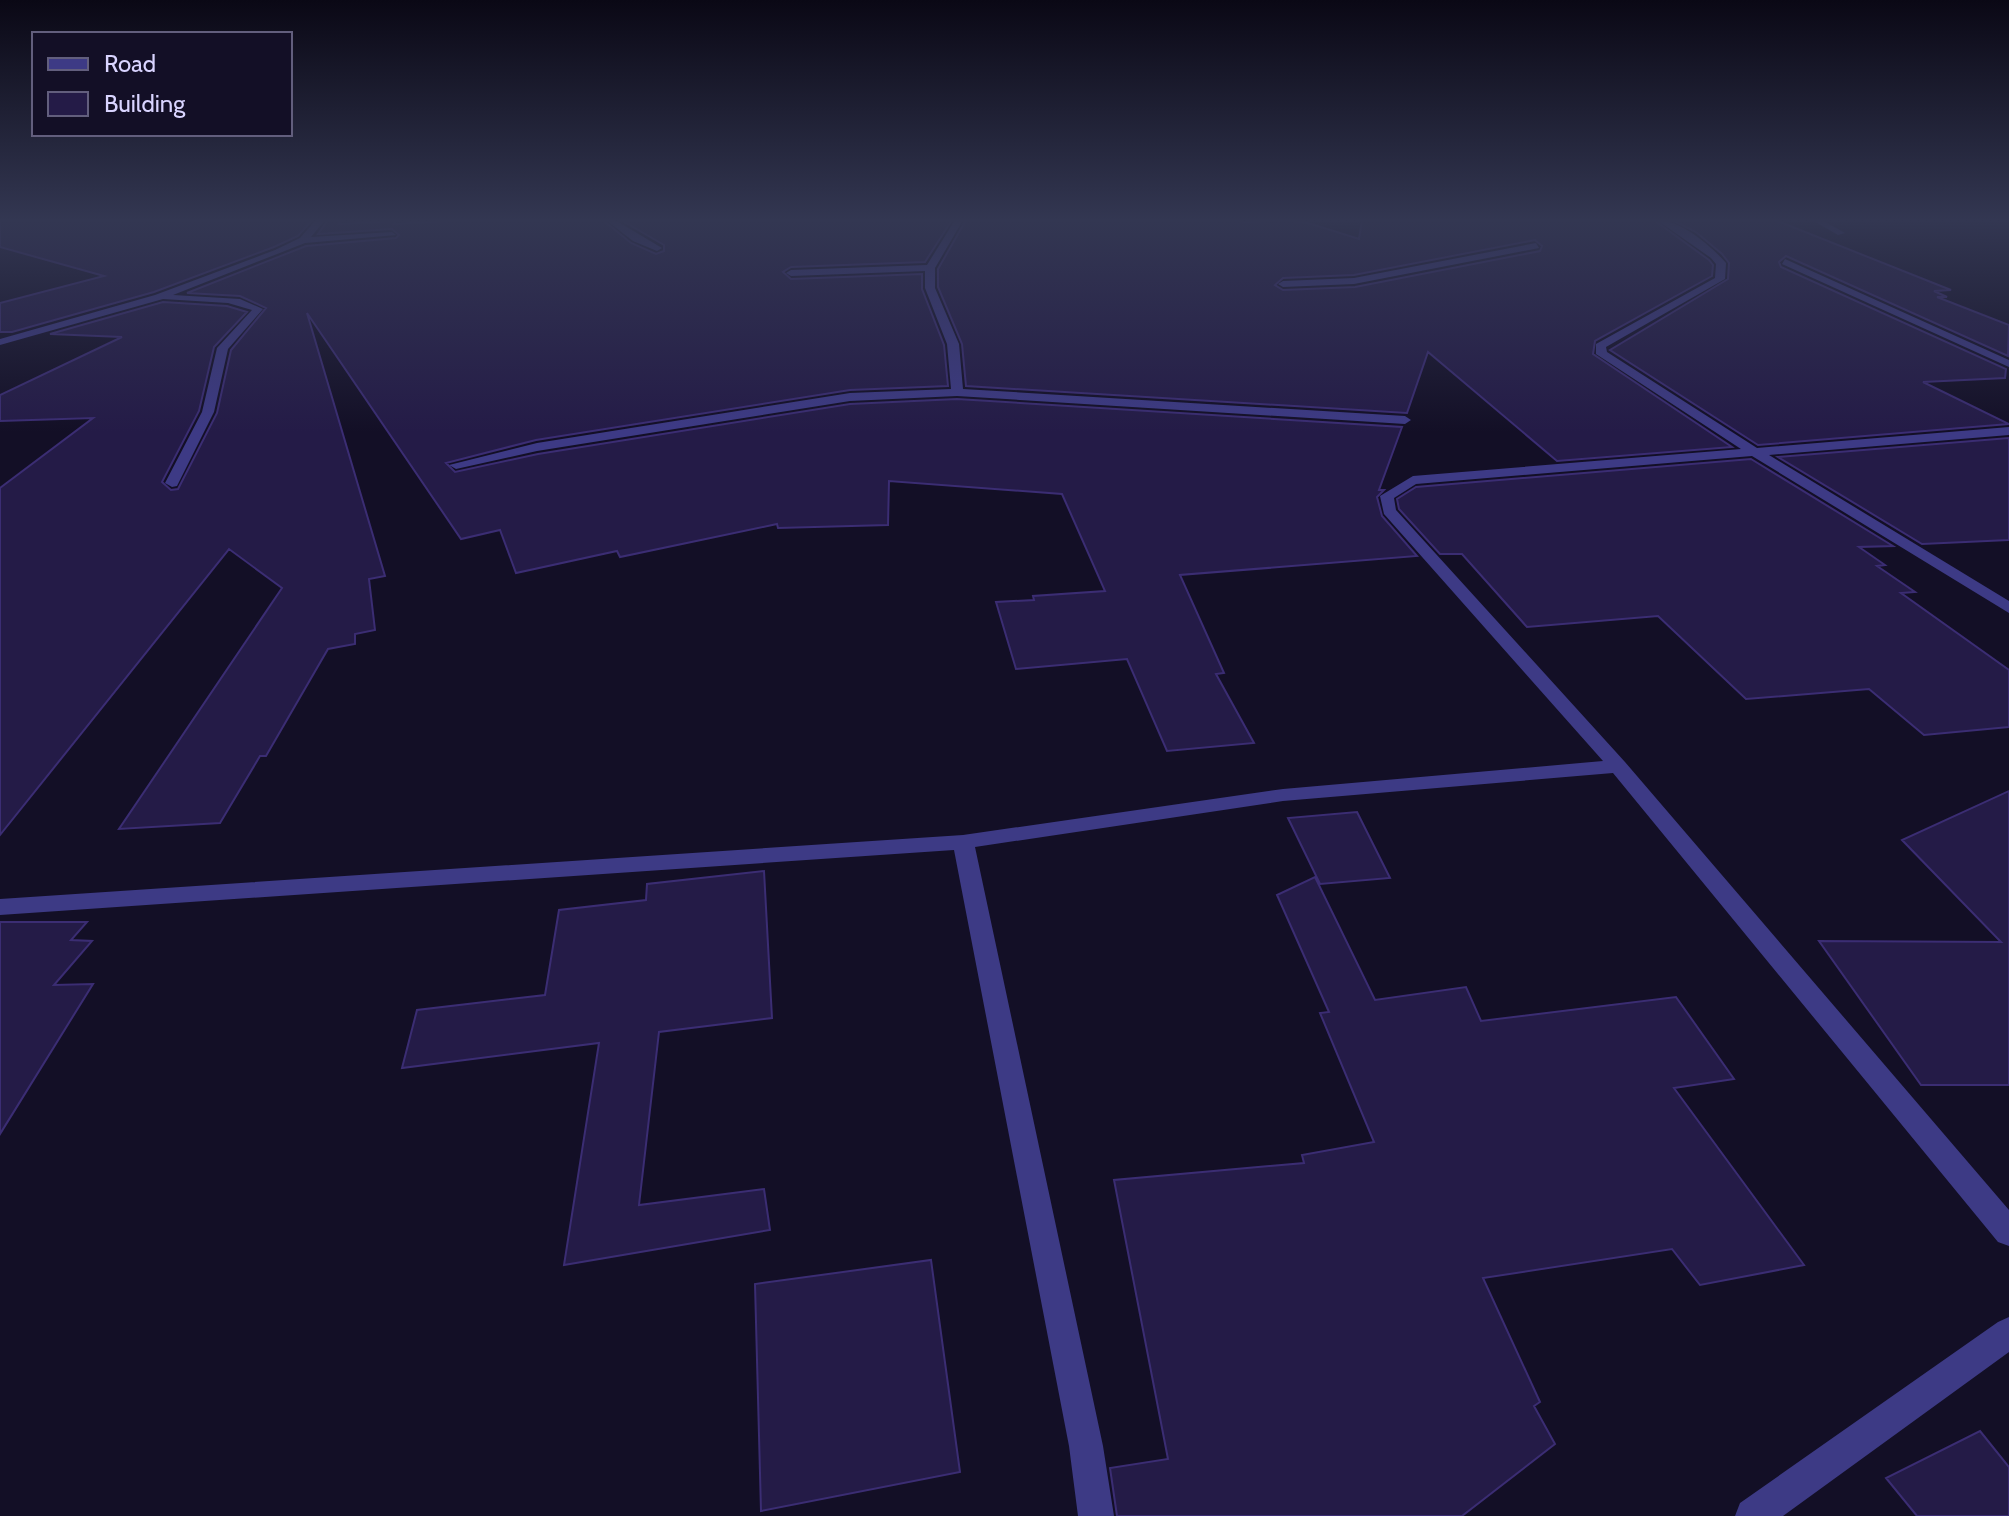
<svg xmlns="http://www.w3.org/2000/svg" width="2009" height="1516" font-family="Cabin,sans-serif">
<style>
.building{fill:#241b47;stroke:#3b2d73;stroke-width:2;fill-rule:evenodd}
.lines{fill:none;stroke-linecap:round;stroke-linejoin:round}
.street{fill:#3d3a85;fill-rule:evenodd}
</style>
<rect width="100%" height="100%" fill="#130f26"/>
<!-- building -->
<path class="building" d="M0,220H312L298,236L274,247L154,292L12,332H0V303L104,276L0,247Z
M328,220H342L339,224L396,221L394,224L465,220H603L631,243L656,254L664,251V245L621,220H952L925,262L791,267L783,272L791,279L922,274V289L944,345L948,386L850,390L536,440L446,463L455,472L538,454L850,404L957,399L1402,427L1379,490H1384L1377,497L1382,516L1417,556L1180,575L1224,673L1216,674L1254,743L1167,751L1127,659L1016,669L996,602L1034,600L1033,596L1105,591L1062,494L889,481L888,525L778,528L777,524L620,557L617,551L516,573L500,530L461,539L307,313L385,576L369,579L375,630L355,634V644L328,649L266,756H260L220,823L119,829L282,588L229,549L0,835V488L93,418L0,421V395L122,337L50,334L163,302L227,306L247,312L214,347L199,411L162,482L171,490L178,489L217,413L231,350L266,308L240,296L187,293L306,246L396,238L399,235L392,229L318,234Z
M966,220H1239L1243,222L1287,220L1308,223L1359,239L1362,220H1654L1709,260L1713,265L1712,276L1595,341L1593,354L1732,447L1557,461L1428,352L1407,413L966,386L962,344L938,287V269ZM1535,240L1542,246L1540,251L1355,287L1283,290L1275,285L1283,278L1354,275Z
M1672,220H1775L1951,290L1934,291L1947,297H1937L2009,325L2008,356L1786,256L1779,262L1781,267L2006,369L2005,378L1923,382L2009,424L1758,445L1610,350L1728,279L1729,263L1722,254L1696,232Z
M2009,438V540L1922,544L1778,457Z
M1751,459L1893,546L1859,547L1885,565L1877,566L1915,592L1901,593L2009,670V727L1924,735L1869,689L1746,699L1658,616L1527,627L1462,554H1440L1399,509L1397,499L1416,487Z
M2009,791V1085H1921L1819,941L2001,942L1902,840Z
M1357,812L1390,878L1320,884L1288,818Z
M764,871L772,1018L659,1032L639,1205L764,1189L770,1230L564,1265L599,1043L402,1068L417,1010L545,995L559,910L646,900L647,884Z
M1315,877L1375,1000L1466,987L1481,1021L1676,997L1734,1079L1674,1088L1804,1265L1700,1285L1672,1249L1483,1278L1540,1402L1534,1406L1555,1444L1462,1516H1117L1110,1468L1168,1459L1114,1180L1304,1163L1302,1155L1374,1142L1320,1013L1329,1012L1277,895Z
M0,922H87L71,940L92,941L54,985L93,984L0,1134Z
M931,1260L960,1472L761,1511L755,1284Z
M1980,1431L2009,1467V1516H1917L1886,1478Z"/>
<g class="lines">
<!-- street -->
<path class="street" d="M316,220H325L311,237L392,232L396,235L305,243L173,295L240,299L263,309L228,349L214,412L177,486L172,487L165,483L202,412L217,348L252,310L228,303L163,299L0,345V339L155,295L275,250L300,238Z
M606,220H615L662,248L657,251L633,241Z
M955,220H963L935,268V288L959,344L963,389L1405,416L1411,420L1405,424L957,396L850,401L537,451L456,469L449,465L537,443L850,393L951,389L947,344L925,288V271L791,276L786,273L791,270L927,265Z
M1657,220C1681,220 1710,245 1726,263L1725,279L1606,347L1607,352L1757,448L2009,427V435L1769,455L2009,601V613L1752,456L1416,484L1394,498L1396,510L1625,762L2009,1210V1246L1998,1242L1613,773L1283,801L975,847L1103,1446L1114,1516H1078L1069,1446L954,850L0,915V899L963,835L1283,789L1603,761L1384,514L1380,496L1413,476L1741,449L1596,354V344L1715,278L1716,264L1711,258Z
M1812,220H1822L1845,233L1838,235Z
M1536,243L1539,248L1354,284L1283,287L1278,284L1283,281L1354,278Z
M1785,259L2009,360V367L1782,264Z
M2009,1317V1352L1783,1516H1735L1740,1503L1998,1322Z"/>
</g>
<!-- sky -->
<linearGradient id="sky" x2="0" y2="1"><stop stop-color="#0a0815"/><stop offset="0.51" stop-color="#333752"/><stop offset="1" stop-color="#333752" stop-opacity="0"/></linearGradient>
<rect width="2009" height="432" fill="url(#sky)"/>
<!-- legend -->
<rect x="32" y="32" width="260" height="104" fill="#130f26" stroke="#625e7d" stroke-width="2"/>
<rect x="48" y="58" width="40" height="12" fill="#3d3a85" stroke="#625e7d" stroke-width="2"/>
<text x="104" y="72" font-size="24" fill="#d9d4ff">Road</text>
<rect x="48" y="92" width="40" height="24" fill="#241b47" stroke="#625e7d" stroke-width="2"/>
<text x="104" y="112" font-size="24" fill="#d9d4ff">Building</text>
</svg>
